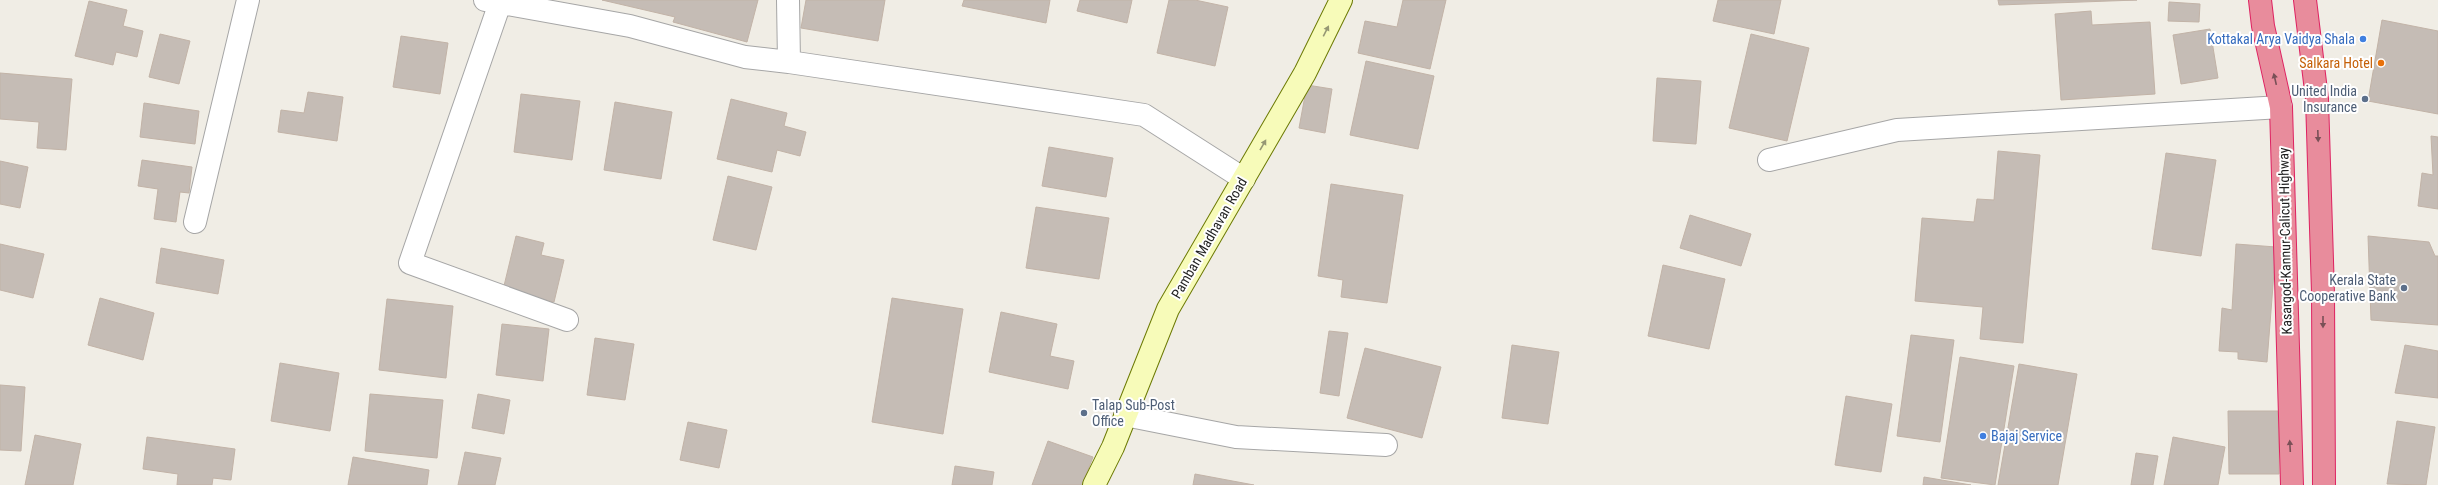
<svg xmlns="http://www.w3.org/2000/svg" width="2438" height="485" font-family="'Roboto Condensed',sans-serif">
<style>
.building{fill:#c5bcb5;stroke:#c2b3a7}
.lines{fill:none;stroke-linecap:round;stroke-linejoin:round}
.street-casing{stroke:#a6a6a6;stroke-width:24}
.secondary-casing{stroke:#6c7a03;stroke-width:24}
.highway-casing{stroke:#de2261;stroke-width:24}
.street{stroke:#fff;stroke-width:22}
.secondary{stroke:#f7fbb9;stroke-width:22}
.highway{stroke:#e88c9c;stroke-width:22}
.oneway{fill:#969874}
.oneway2{fill:#795057}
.shop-dot{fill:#3f7fe0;stroke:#fff;stroke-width:1.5}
.food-dot{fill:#e8710a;stroke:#fff;stroke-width:1.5}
.service-dot{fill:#5c6f8a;stroke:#fff;stroke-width:1.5}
.labels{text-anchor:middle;stroke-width:4;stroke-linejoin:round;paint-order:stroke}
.shop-label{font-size:14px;fill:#366cbe;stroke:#fff;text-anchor:end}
.food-label{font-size:14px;fill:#c56008;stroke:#fff;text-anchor:end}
.service-label{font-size:14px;fill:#4e5e75;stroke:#fff;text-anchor:end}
.street-label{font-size:14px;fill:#1f1f1f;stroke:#fff}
</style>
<rect width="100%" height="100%" fill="#f0ede5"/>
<!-- building -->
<path class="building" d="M602,0H758L747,42L673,22L675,17Z
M806,0H885L878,41L801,28Z
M964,0H1050L1046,23L962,6Z
M1080,0H1132L1127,23L1077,11Z
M1169,0H1195L1228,7L1215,66L1157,53Z
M1403,0H1446L1430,69L1358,53L1365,21L1397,27Z
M1718,0H1781L1774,34L1713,21Z
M1998,0H2137L1999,5Z
M89,1L127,10L123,26L143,31L137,57L116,52L113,65L75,56Z
M2169,2L2200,4L2199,22L2168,21Z
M2091,11L2092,25L2150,22L2155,94L2061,100L2055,14Z
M2382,20L2438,31V114L2368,101Z
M2210,29L2218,78L2181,84L2173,35Z
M160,34L190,41L179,84L149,77Z
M1751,34L1809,48L1787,141L1729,128Z
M401,36L448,43L440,94L393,87Z
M1366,61L1434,76L1418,149L1350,135Z
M0,73L72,79L66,150L37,148L39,122L0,119Z
M1657,78L1701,81L1696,144L1653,141Z
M1307,85L1332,89L1325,133L1299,128Z
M308,92L343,97L337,141L278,132L281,110L304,113Z
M521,94L580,101L572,160L514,152Z
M731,99L787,113L784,126L806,132L800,156L777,150L772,172L717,159Z
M615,102L672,112L661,179L604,170Z
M144,103L199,111L195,144L140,137Z
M2431,136L2438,137V209L2418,206L2422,173L2433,175Z
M1049,147L1113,158L1106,197L1042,186Z
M1998,151L2040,155L2023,343L1980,339L1983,307L1915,301L1922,218L1974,222L1977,199L1994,200Z
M2166,153L2216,160L2201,256L2152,249Z
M142,160L192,167L189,193L180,192L176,222L154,219L158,189L138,186Z
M0,161L28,167L20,208L0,204Z
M728,176L772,187L756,250L713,240Z
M1331,184L1403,195L1387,303L1341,297L1343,280L1318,276Z
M1036,207L1109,218L1099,279L1026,268Z
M1690,215L1751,234L1741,266L1680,248Z
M516,236L544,243L541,255L564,260L554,302L503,290Z
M2368,236L2429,242L2435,256H2438V325L2371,320Z
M0,244L44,254L33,298L0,290Z
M2236,244L2276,247L2267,362L2238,359V352L2219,351L2222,308L2232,310Z
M161,248L224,260L218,294L156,283Z
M1663,265L1725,279L1709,349L1648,336Z
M100,298L154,313L143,360L88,345Z
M892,298L963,309L943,434L872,422Z
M387,299L453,306L446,378L379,370Z
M1001,312L1057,324L1050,356L1074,361L1068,389L989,372Z
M502,324L549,329L543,381L496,375Z
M1329,331L1348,333L1339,396L1320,393Z
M1911,335L1954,340L1940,442L1897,436Z
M595,338L634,344L625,400L587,395Z
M1512,345L1559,352L1548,424L1502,418Z
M2405,345L2438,351V398L2395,393Z
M1365,348L1441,367L1422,438L1347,418Z
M1960,357L2014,366L1995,485L1941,478Z
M280,363L339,373L330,431L271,421Z
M2019,364L2077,374L2058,485H1998Z
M0,385L25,387L21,451L0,450Z
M370,394L443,400L437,458L365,451Z
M478,394L510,400L504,434L472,428Z
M1846,396L1892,404L1881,472L1835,465Z
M2228,411H2278L2279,474H2229Z
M2397,421L2435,427L2426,485L2387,484Z
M688,422L727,430L719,468L680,460Z
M35,435L81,444L73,485H25Z
M147,437L235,449L231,480L213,478L212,485H177L178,474L143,469Z
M2173,437L2225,447L2218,485H2164Z
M1048,441L1093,457L1082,485H1032Z
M465,452L501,458L495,485H458Z
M2136,453L2158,456L2153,485H2131Z
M353,457L429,470L427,485H348Z
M955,466L994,472L992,485H952Z
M1195,474L1254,485H1193Z
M1924,477L1971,485H1923Z"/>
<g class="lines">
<!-- street casing -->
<g class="street-casing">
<path id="street" d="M485,0L630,26L745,57L789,62L1144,115L1244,179
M501,0L410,263L567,320
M788,0L789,62
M1769,160L1897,130L2281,107
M195,222L248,0
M1125,415L1236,437L1386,445"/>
</g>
<!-- secondary casing -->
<g class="secondary-casing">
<path id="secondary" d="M1094,485L1113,447L1168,309L1305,73L1341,0"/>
</g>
<!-- highway casing -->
<g class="highway-casing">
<path id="highway" d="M2260,0L2263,26L2281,107L2292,485
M2305,0L2317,99L2323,293L2324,485"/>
</g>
<!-- street -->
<use href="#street" class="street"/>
<!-- secondary -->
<use href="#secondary" class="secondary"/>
<!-- highway -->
<use href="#highway" class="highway"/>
</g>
<!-- one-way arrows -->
<defs><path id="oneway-solid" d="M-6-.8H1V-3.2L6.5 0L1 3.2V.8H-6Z"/></defs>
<g class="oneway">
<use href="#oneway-solid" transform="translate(1326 31) rotate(-63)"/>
<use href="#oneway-solid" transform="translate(1263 145) rotate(-60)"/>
</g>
<g class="oneway2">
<use href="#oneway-solid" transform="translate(2275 79) rotate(-103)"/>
<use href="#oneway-solid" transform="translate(2318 136) rotate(88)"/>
<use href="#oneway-solid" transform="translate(2323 322) rotate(90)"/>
<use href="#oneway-solid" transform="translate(2290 446) rotate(-93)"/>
</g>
<!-- markers -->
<g class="shop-dot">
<circle cx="2363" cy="39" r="4"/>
<circle cx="1983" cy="436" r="4"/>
</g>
<circle class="food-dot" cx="2381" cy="63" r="4"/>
<g class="service-dot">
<circle cx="2365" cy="99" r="4"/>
<circle cx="2404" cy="288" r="4"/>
<circle cx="1084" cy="413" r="4"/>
</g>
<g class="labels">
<!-- shop labels -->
<g class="shop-label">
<text x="2355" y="44">Kottakal Arya Vaidya Shala</text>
<text x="1991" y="441" text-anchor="start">Bajaj Service</text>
</g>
<!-- food labels -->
<g class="food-label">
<text x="2373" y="68">Salkara Hotel</text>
</g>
<!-- service labels -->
<g class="service-label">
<text x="2357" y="96">United India<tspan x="2357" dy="16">Insurance</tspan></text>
<text x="2396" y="285">Kerala State<tspan x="2396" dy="16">Cooperative Bank</tspan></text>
<text x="1092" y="410" text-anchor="start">Talap Sub-Post<tspan x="1092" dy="16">Office</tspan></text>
</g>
<!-- street labels -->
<g class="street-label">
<text transform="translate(1209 238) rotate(-60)" y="5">Pamban Madhavan Road</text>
<text transform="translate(2285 241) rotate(-91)" y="5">Kasargod-Kannur-Calicut Highway</text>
</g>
</g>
</svg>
